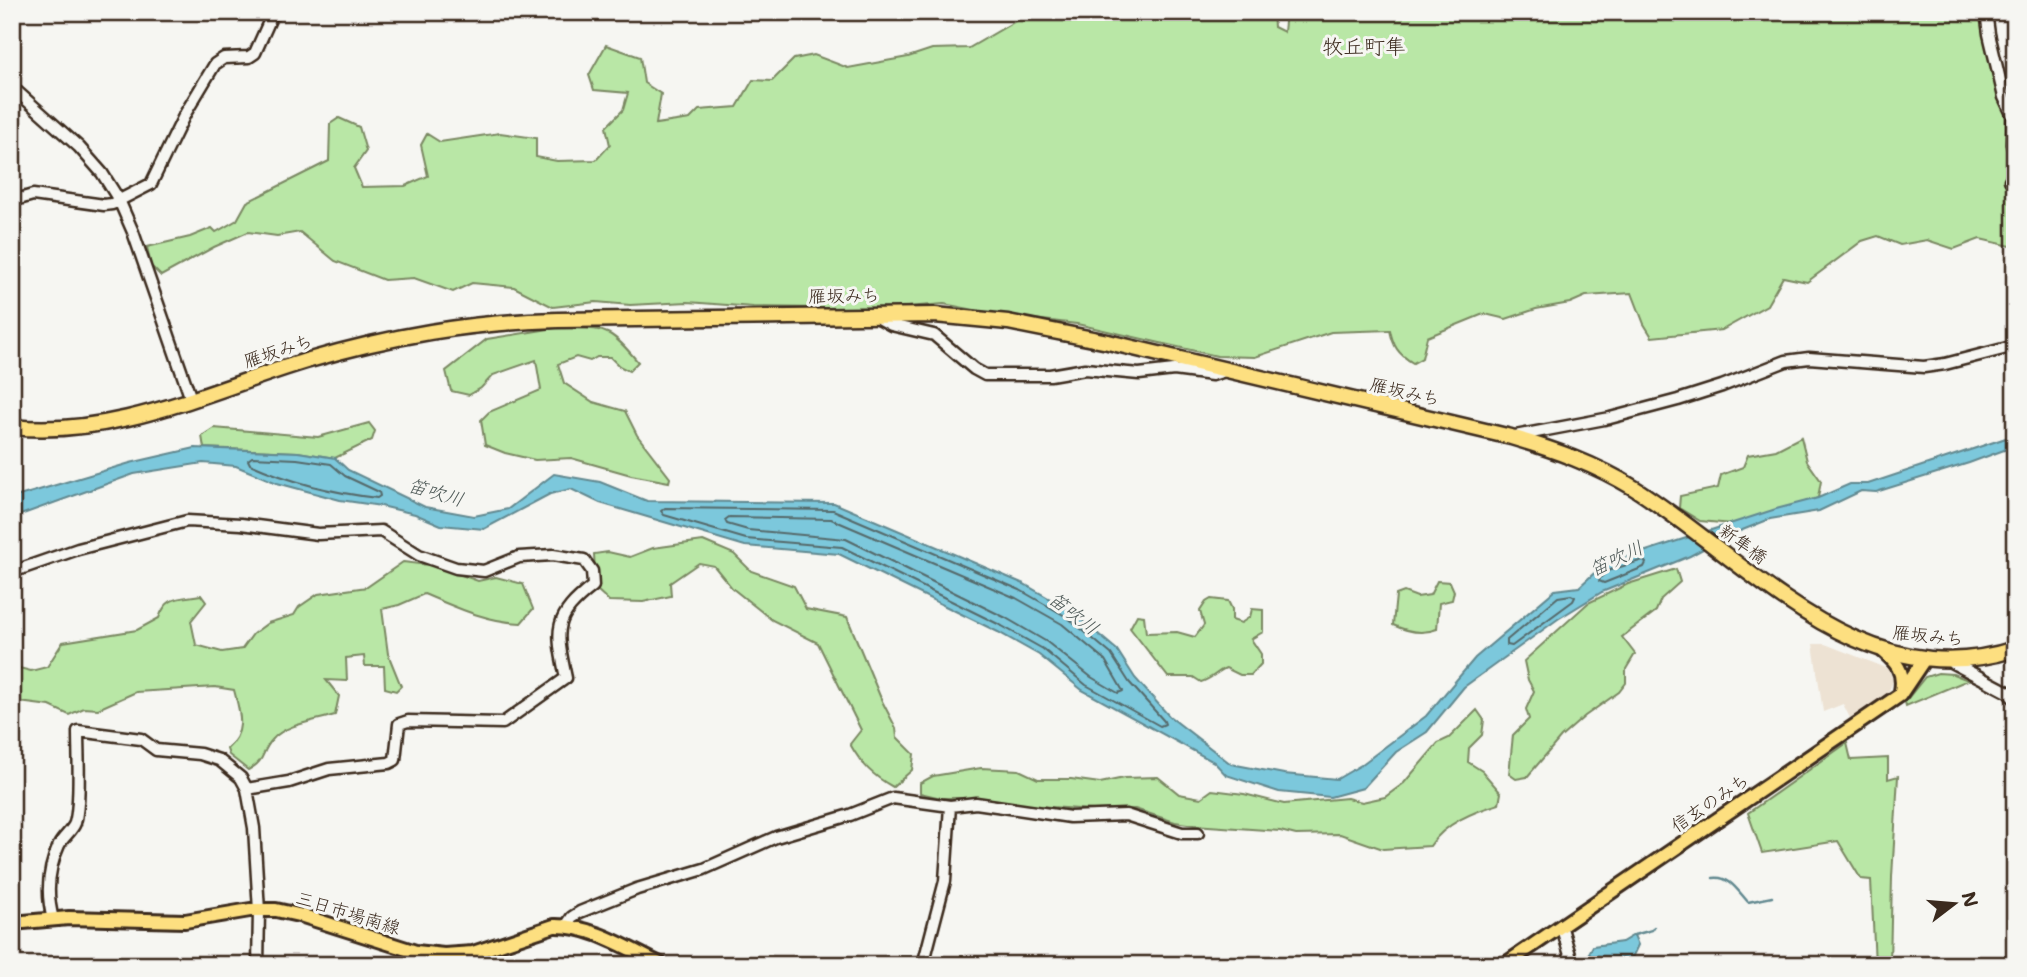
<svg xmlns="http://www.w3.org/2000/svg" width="2027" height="977" font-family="'Shantell Sans','Klee One',sans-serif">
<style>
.built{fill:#ede2d3}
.green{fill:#b9e7a6;stroke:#7a8862;stroke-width:2}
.water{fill:#7cc8dc;stroke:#628990;stroke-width:2}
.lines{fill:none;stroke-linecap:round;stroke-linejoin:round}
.shore{stroke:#55696a;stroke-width:2}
.stream{stroke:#628990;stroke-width:2.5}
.minor-casing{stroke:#3b2a1e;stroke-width:15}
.major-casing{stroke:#3b2a1e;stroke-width:18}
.highway-casing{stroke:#3b2a1e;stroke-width:19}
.minor{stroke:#f6f6f2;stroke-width:10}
.major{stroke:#fddf80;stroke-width:12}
.highway{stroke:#fddf80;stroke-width:14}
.labels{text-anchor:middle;stroke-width:6;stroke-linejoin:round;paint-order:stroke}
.street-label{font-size:18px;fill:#3b2a1e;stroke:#f6f6f2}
.water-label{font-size:19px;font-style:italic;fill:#4e5957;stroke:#f6f6f2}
.quarter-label{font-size:21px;fill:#3b2a1e;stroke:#f6f6f2}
</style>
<rect width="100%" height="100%" fill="#f6f6f2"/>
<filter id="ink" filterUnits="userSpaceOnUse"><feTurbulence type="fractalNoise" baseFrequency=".0143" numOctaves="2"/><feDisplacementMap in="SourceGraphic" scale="14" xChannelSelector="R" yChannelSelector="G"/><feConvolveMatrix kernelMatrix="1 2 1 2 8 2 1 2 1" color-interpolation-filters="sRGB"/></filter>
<g filter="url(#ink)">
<!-- built -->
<path class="built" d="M1813,644H1825L1889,669L1893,681L1888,693L1850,718L1843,704L1823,712Z"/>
<!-- green -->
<path class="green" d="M1031,12H1273L1274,27L1284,32L1286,12H1987L1996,62L2015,112V247L1980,239L1954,249L1927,240L1900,245L1878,236L1862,241L1807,282L1783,277L1767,305L1722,330L1652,337L1644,324L1632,293L1586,296L1570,303L1536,309L1506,319L1485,314L1481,315L1427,337L1422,358L1413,363C1398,354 1393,346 1390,330L1331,332L1255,357L1217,356L1077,324L1000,315L944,304L883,309L753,307L688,302L630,305L596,302L553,307L514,287L472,283L453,292L414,278L384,280L335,261L300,232L277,236L248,232L214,247L161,276L151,266L147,247L190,237L212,228L216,232L237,220L247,202L329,161L330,124L339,118L359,127L366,151L354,168L362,187L405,186L428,176L421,145L427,134L440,142L500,133L536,138V157L557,161L596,160L610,145L606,127L623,110L628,93L594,90L589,75L606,45L640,57L644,83L661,94L656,124L690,119L699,110L737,107L753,80L772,81L794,59L814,55L848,68L908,57L932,49L969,48Z
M561,327C607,330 608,326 638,362L629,371L619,366L610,357H597L590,361L576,357L558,364L564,383L593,402L625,411L637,435L670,478L669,482L631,475L571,458L535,460L505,453L485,445L481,420L489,412L541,390L536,360L493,375L481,388L469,395L451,391L446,371L487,339Z
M369,423L375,431L372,440L335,458L298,452L204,448L202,436L214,428L318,437Z
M1801,437L1807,461L1821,481L1818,498L1732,524L1700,521L1679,508L1680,496L1718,488L1721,475L1743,467L1748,455L1776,450Z
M703,541L734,554L751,571L794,586L806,609L847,617L882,701L896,728L897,737L914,754L912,770L893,787C873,776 861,764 850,744L861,730L818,643L772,620L732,588L714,566L699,563L670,583L671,596L643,602L609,601L596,589L594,554L608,552L630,557L653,548Z
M403,562L436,566L478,581L496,577L523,584L533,609L521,623C487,622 455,607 424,594L399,605L382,609L388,654L401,686L396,691L385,688L384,666H365L364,656L346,658L347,681L326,680L339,696L335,715C316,721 285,724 272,740C261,752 266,761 248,770L229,755L227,749C247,731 240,713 234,690L215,687L136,692L98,709L84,708L69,715L50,706L12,701V655L18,658L19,668L31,671L47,667L63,642L137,630L159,618C167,595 179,599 201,595L206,602L191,621L196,645L222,652L242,649L253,634L268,623L294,615L299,607L318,594L367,587Z
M1676,569L1680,582L1661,599L1656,611L1622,637L1635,654L1626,669V683L1619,692L1585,716L1561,737L1527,777L1516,779L1509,774L1513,735L1529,719L1526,709L1534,691L1528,680L1524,661L1588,603L1628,584Z
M1437,581L1450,582L1454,591L1452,600L1439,603L1437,629C1422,635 1408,632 1393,625L1396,595L1404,592L1417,597L1430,595Z
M1211,599L1228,601L1232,609V620L1241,623L1250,617L1252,609L1263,610V632L1251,639L1261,654V664L1251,675H1240L1226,668C1216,672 1212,679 1201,682L1193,677H1168L1130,628L1137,615L1144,616L1146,633L1177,632L1195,637L1204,625L1200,611L1206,602Z
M1938,673L1953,674L1968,680L1906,706L1905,702L1925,677Z
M1477,710L1484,720L1482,735L1469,748L1468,762L1482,771L1501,793L1499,804C1473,812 1445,823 1430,846L1383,849L1340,834L1296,835L1280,831L1194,825L1175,822L1135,809L1093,810L1023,805L979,798H941L920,793V783L933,776L981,768L1019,770L1038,779H1071L1100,783L1124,778L1158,777L1179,794L1201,798L1212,790L1244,794L1284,804L1347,798L1362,802L1385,797L1404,783L1438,743L1449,738Z
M1847,743L1851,760L1888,758V779L1898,776L1892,877L1890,965H1875L1871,880L1861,879L1838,841L1762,853L1748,813Z"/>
<!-- water -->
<path class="water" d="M2015,435V446L1969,463L1876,492L1861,491L1819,511L1770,519L1725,537L1690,556L1602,592L1558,619L1464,687L1427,732L1396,752L1363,788L1330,797L1279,792L1226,775L1214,762L1082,690L1039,655L998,632L839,554L745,546L600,503L571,489L550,494L484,529L441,525L415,514L381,506L340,500L277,483L236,466L203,463L134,474L12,518V498L130,463L195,448L298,452L335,458L348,470L425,507L474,516L508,509L554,474L600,482L647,501L834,503L1024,584L1071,611L1117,650L1135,678L1169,716L1231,764L1284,774L1337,779L1361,765L1426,716L1475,658L1555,590L1579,587L1603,565L1776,509L1818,498L1850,484H1868Z
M1634,935L1638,945L1631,960L1622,958L1610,965H1593L1589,953L1593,946L1622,942Z"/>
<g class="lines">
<!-- shore -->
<path class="shore" d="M252,457L297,459L331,464L345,476L379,492L380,496L377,498C333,493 290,482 250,464L248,460Z
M665,508L833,510L1020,590L1067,617L1111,654L1129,682L1164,721L1165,724L1160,726L1086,685L1043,649L1002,626L842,547L746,539L664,515L661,511Z
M729,517L831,519L1016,598L1062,624L1105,660L1123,691L1118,693L1091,677L1047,642L1006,618L846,539L748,530L727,524L725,520Z
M1643,560L1646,563L1644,567L1604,583L1599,581L1600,578L1607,571Z
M1571,595L1575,597L1573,601L1512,646L1507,645V640L1558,597Z"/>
<!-- stream -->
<path class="stream" d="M1713,878C1729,875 1738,891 1748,902L1772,897
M1634,935L1652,930L1654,927
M1629,961L1630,965"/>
<!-- minor casing -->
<g class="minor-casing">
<path id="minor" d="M1986,12L1989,34L2004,97L2013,116L2012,144L2015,155
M2013,12L2015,15
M12,87L79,147L102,173L119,200L133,232L191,399
M2015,173L2010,180L2015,184
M12,201L33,195L104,205L112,204L151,184L185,114L215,64L224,58L249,57L255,53L272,15L279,12
M875,316L891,325L934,335L974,369L985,375H1050L1085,369L1139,374L1174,370L1212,375L1225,371
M1515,436L1610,418L1678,400L1722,386L1786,361L1809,358L1924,367L1945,364L2015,346
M12,572L78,549L187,521L241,524L318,534L381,531L419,555L456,568L484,571L519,557L553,555L584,560L592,571L593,586C552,618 556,630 566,678L503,723L408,721L399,724L395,760L389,763L329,769L289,782L247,789
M1949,661L2008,692L2015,700
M950,806L976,803L1070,817L1126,815L1182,833H1198
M53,919C46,894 48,869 59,845C63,837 72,831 75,823C81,803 78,754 78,731L141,739L156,750L200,754L219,760L241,778L247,789L254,828L259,911L258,965
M1561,925L1573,965
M566,926L572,917L580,912L637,889L704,869L776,837L850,815L893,798L950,806L945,881L923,965"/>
</g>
<!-- major casing -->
<g class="major-casing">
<path id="major" d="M1882,650C1896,662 1905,671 1901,691
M12,923L69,918L185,921L250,910H276L303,916L416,952L444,955L473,953L554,926C592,925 628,949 662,965
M1504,965L1900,695L1925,658"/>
</g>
<!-- highway casing -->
<g class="highway-casing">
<path id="highway" d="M12,427C116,438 210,390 306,361C391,336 470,322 558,320L935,315L1008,322L1108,342L1511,437C1555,450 1595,464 1634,488C1751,562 1859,699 2015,649"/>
</g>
<!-- minor -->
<use href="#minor" class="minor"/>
<!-- major -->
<use href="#major" class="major"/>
<!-- highway -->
<use href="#highway" class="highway"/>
</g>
</g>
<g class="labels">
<!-- street labels -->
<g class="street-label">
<text transform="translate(844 296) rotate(-1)" y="6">雁坂みち</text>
<text transform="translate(278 351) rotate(-18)" y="6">雁坂みち</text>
<text transform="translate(1405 392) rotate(13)" y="6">雁坂みち</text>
<text transform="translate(1743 544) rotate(36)" y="6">新隼橋</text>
<text transform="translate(1928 636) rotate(6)" y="6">雁坂みち</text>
<text transform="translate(1710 803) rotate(-34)" y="6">信玄のみち</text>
<text transform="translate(348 913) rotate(17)" y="6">三日市場南線</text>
</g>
<!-- water labels -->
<g class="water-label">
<text transform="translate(436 492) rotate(16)" y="7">笛吹川</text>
<text transform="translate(1616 558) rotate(-25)" y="7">笛吹川</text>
<text transform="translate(1074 613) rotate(38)" y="7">笛吹川</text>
</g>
<!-- quarter labels -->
<g class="quarter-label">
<text x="1364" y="54">牧丘町隼</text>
</g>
</g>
<!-- margin -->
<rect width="2027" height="977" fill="none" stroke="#f6f6f2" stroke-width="42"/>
<rect x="21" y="21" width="1985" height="935" fill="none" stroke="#3b2a1e" stroke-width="2.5" filter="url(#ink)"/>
<!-- north arrow -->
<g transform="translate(1954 904) rotate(74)" stroke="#f6f6f2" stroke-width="5" paint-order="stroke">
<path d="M0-5L12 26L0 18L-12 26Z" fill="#3b2a1e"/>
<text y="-10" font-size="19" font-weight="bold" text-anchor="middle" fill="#3b2a1e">N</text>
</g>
</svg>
